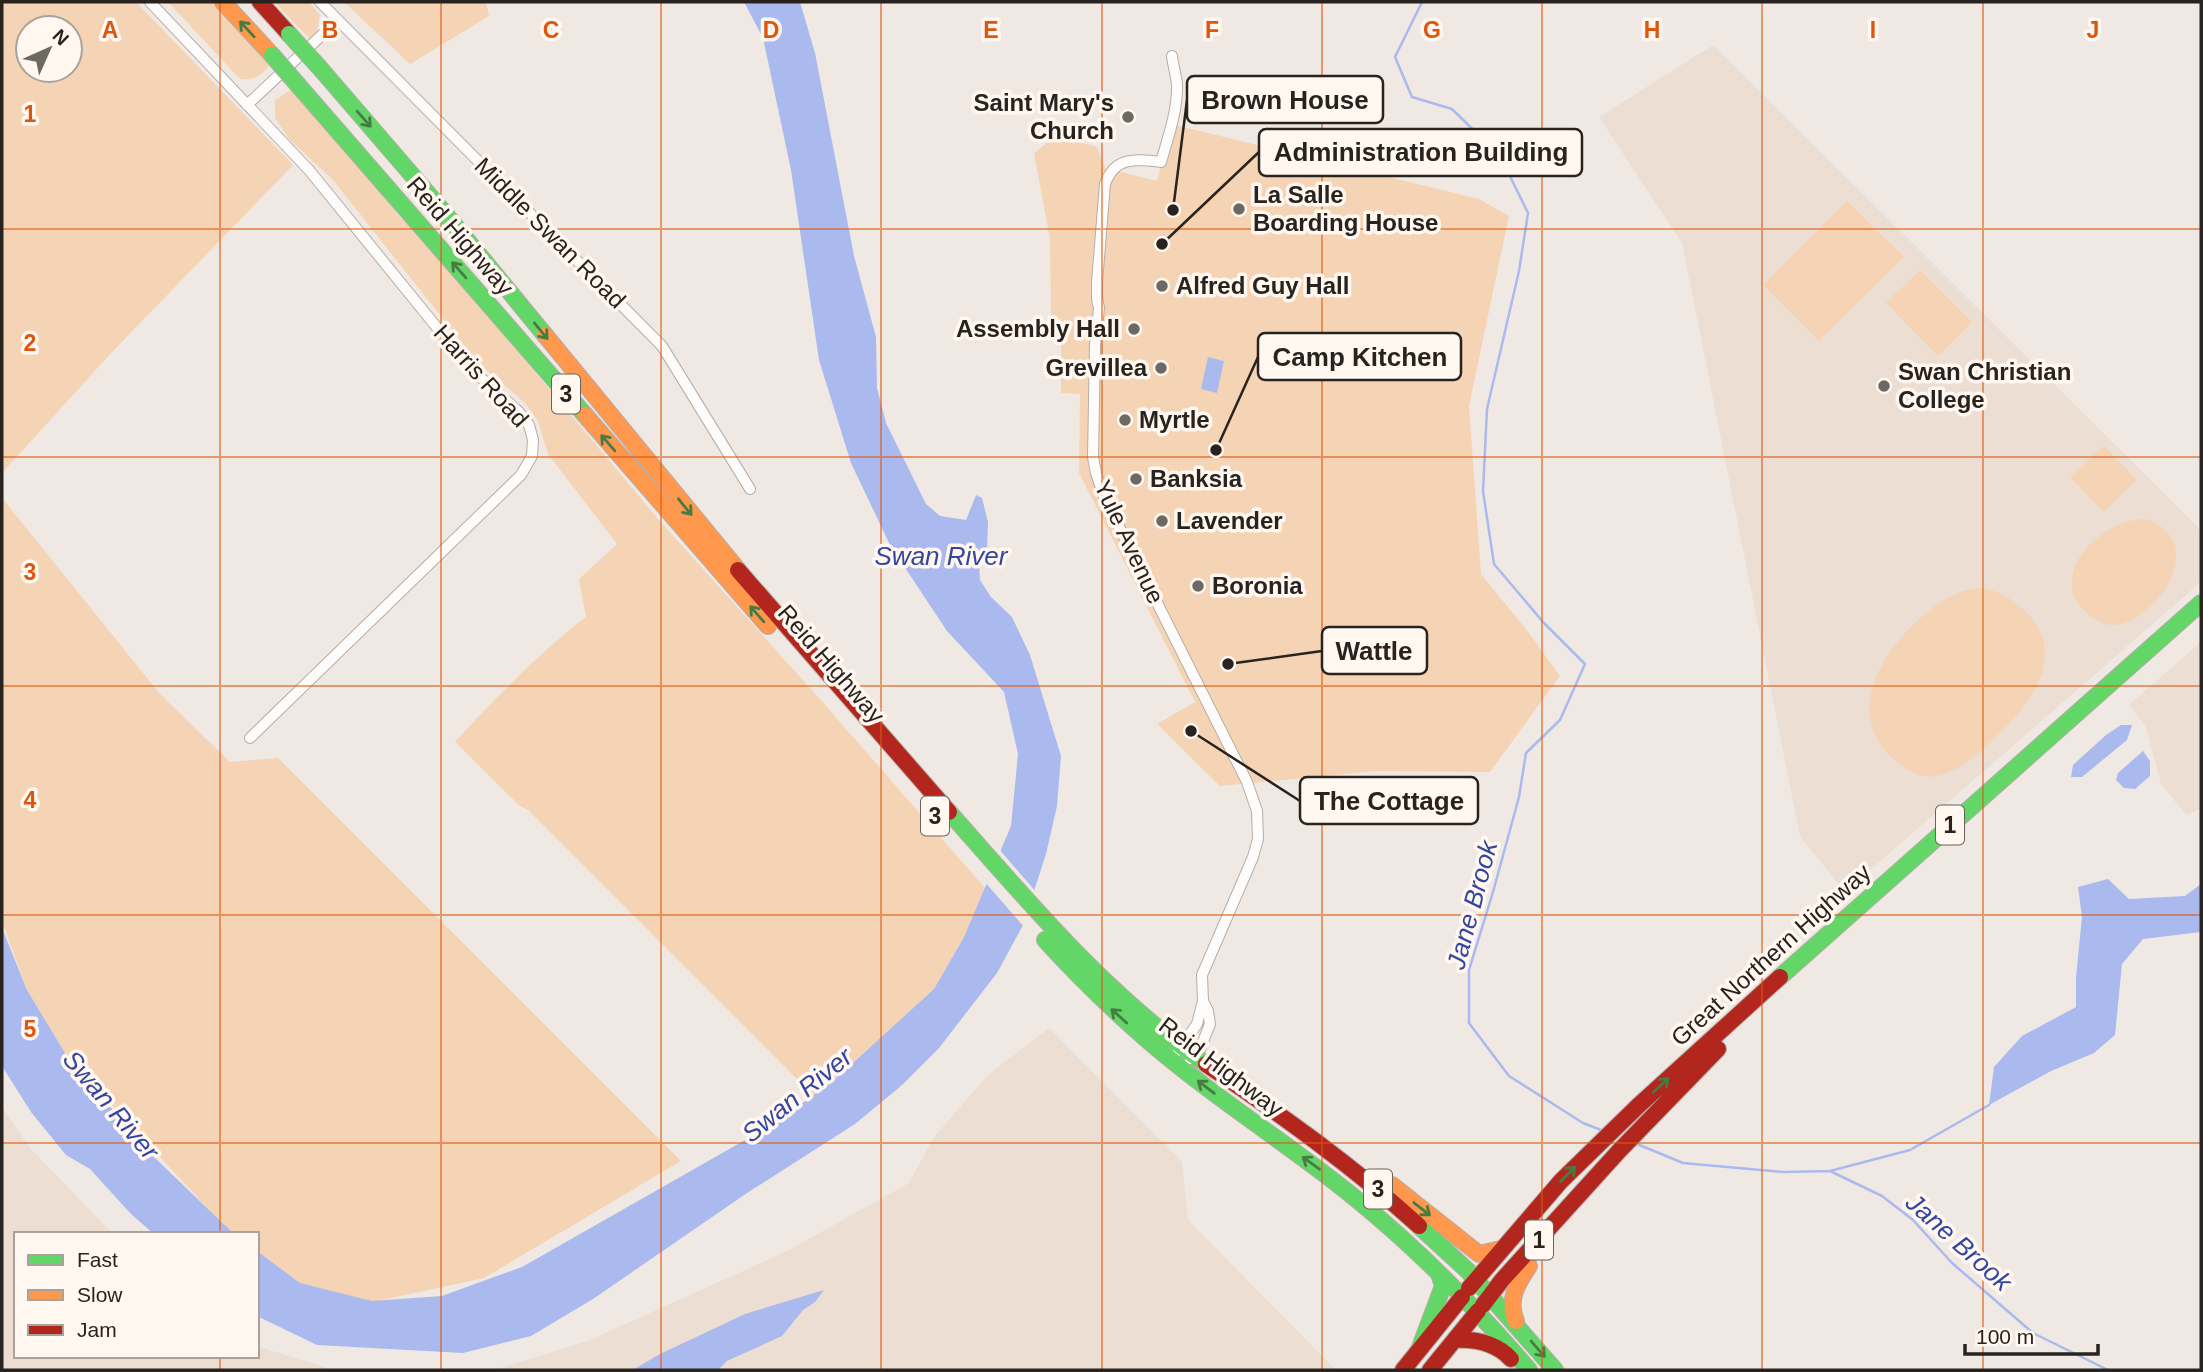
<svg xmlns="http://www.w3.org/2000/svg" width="2203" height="1372" font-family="Helvetica,sans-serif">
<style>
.built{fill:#ecded2}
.green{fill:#f4d4b4;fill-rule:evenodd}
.water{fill:#aab9ee}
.pier{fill:#f0e9e3}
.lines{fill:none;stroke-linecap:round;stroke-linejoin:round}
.stream{stroke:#aab9ee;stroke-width:2.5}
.street-casing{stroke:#b4aea9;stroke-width:12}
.fast-casing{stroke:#b4aea9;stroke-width:18}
.slow-casing{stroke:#b4aea9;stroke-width:18}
.jam-casing{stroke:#b4aea9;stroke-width:18}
.street{stroke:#fdfcfb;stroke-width:10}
.fast{stroke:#63d668;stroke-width:16}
.slow{stroke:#ff974d;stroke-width:16}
.jam{stroke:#b3261e;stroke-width:16}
.fast-bridge-casing{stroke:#b4aea9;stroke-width:18;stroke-linecap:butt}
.fast-bridge{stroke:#63d668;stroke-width:16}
.oneway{stroke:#467c43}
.grid{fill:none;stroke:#de560d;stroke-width:2;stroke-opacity:0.55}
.poi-dot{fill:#6e6863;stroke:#fff7f0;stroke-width:2.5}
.labels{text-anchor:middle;stroke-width:7;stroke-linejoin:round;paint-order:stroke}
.shield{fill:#fff7f0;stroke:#68635d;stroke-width:2}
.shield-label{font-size:23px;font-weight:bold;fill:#28231e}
.poi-label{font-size:24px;font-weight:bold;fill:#28231e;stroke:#fff7f0;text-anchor:start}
.street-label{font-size:24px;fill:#28231e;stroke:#fff7f0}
.water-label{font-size:26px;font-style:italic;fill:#3346a0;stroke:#fff7f0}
.grid-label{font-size:23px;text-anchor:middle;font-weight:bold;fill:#de560d;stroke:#fff7f0;stroke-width:7;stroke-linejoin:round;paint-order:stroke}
.leader{fill:none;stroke:#28231e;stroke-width:2.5}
.callout-dot{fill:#28231e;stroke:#fff7f0;stroke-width:2.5}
.callout{fill:#fff7f0;stroke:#28231e;stroke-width:2.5}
.callout-label{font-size:26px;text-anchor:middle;font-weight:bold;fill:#28231e}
</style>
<rect width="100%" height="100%" fill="#f0e9e3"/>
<!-- built -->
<path class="built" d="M1713,45L2201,530V582L1845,892L1800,836L1682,243L1599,117Z
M2201,642V809L2186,815L2161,784L2146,727L2129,705Z
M1049,1028L1182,1162L1188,1220L1336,1370H494L590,1340L785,1252L909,1183L934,1137L988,1075Z
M2,1107L30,1148L113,1234H16V1356H257V1346L334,1370H2Z"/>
<!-- green -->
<path class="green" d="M2,2H136L293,165L113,351L2,473ZM28,28H70V70H28Z
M168,2H216L271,64C262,75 255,81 240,79Z
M274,2H309L320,15L317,32L310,39Z
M344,2H486L489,16L410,64Z
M292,89L354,157L402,220L406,218L658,519L819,698L985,888L964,937L934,989L832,1082L810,1098L800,1082L528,810L520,806L455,742C496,697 538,654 586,617L579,579L617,544L548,454L538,421L525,403L478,363L333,180L289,139L275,118V100Z
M1171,124L1479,199L1509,216L1469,406L1481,574L1529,633L1560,676L1490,772L1376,771L1220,786L1157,724L1195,702L1079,473L1080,394L1061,393V319L1051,318L1050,239L1034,153L1057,135L1097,147L1105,168L1157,181Z
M1847,201L1904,257L1819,341L1763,285Z
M1920,270L1972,322L1938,356L1886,303Z
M2104,446L2137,480L2104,512L2070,477Z
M2,498L160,694L230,762L278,758L681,1161L484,1278L373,1302L300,1283L257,1251V1234H234L226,1228L68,1058L27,990L2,921Z
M2143,519C2153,520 2159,524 2166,531C2198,563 2147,626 2112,625C2104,625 2095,620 2088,614C2044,576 2099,521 2143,519Z
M1980,588C1999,590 2012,599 2026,612C2071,655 2028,706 1994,739C1978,754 1960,771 1937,776C1927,778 1916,775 1907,769C1838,726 1876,655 1924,615C1941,601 1957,589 1980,588Z"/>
<!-- water -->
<path class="water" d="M744,2H800L815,53L854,256L876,337L877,388L886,423L926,504L940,516L966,520L976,495L982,498L988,522L987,549L979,562L980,580L991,597L1012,617L1030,655L1061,756L1057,806L1046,854L1023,925L997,973L939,1048L901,1086L855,1124L747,1193L593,1299L531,1336L463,1353L317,1345L257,1316V1251L300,1283L372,1301L442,1296L522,1267L775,1123L832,1082L934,989L964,937L1011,826L1018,754L1004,692L947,631L890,545L851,463L819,360L791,170L763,38Z
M1208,357L1224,361L1217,393L1201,389Z
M2121,725H2132L2127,740L2082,777H2071L2073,765L2106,735Z
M2143,751L2150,761V776L2135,789L2124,788L2116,780L2118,773Z
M2108,879L2129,899L2185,896L2201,884V932L2143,939L2122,964L2115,1035L2094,1053L2051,1071L1989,1105L1994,1067L2022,1036L2076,1007V977L2082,917L2078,887Z
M2,928L27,990L68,1058L152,1155L234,1234H154L131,1214L90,1169L66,1155L31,1112L2,1066Z
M824,1290L815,1302L803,1310L782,1336L727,1361L718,1370H633L658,1355L745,1314Z"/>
<!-- pier -->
<path class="pier" d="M998,848L1037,893L1025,928L984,881Z"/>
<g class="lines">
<!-- stream -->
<path class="stream" d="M1422,2L1395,57L1412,97L1452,109L1500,156L1528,213L1519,271L1487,409L1483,491L1494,564L1543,622L1585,664L1560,720L1526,753L1519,797L1493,892L1469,970V1023L1509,1076L1583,1123L1601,1130
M1637,1144L1683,1163L1784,1172L1830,1171L1882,1196L1913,1220L1952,1263L2033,1333L2108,1370
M1830,1171L1910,1150L1989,1105"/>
<!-- street casing -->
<g class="street-casing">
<path id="street" d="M150,2L309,170L469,367L519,412L529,425L533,440L532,456L521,475L250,738
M320,2L662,346L750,489
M1172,56C1173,65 1176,75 1177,84C1178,110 1168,137 1161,162C1136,159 1115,156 1105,184L1097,282V298L1099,308L1095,345L1093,457L1096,473L1104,497L1247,782L1257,811L1258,839L1253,857L1202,975L1203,1001L1208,1011L1210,1024L1200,1049L1190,1059
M247,105L338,20
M1178,1051L1197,1024L1203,1001"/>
</g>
<!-- fast casing -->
<g class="fast-casing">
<path id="fast" d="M319,67L443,211L545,335
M298,85L585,415
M949,812C1028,901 1106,996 1206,1064
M1045,940C1088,987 1134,1031 1185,1071C1241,1115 1300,1153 1355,1198C1419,1250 1476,1308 1529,1370
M1780,977L2201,603
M1419,1226L1468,1271L1555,1370
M1419,1350L1443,1286L1439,1274"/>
</g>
<!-- slow casing -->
<g class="slow-casing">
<path id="slow" d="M223,2L272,55
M545,335L738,570
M585,415L768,626
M1392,1185L1479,1254L1501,1249
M1516,1321C1507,1300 1517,1284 1529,1266"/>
</g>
<!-- jam casing -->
<g class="jam-casing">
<path id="jam" d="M260,2L289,34
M738,570L949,812
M1206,1064C1280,1114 1353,1166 1419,1226
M1469,1288L1561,1181L1638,1106L1780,977
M1483,1305L1502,1280L1619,1151L1718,1049
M1455,1340C1476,1339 1496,1343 1511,1359
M1403,1370L1462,1297
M1430,1370L1478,1311"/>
</g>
<!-- street -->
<use href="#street" class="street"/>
<!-- fast -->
<use href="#fast" class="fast"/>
<!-- slow -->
<use href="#slow" class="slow"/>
<!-- jam -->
<use href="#jam" class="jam"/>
<!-- fast-bridge casing -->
<g class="fast-bridge-casing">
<path id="fast-bridge" d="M289,34L319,67
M272,55L298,85"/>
</g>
<!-- fast-bridge -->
<use href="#fast-bridge" class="fast-bridge"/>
</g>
<!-- one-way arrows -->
<defs><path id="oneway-shaft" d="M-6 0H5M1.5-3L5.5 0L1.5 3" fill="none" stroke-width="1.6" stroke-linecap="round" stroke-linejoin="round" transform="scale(1.75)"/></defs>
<g class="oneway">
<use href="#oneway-shaft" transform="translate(247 29) rotate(-133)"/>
<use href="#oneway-shaft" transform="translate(364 119) rotate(49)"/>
<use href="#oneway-shaft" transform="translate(459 270) rotate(-131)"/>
<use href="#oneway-shaft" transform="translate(541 331) rotate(51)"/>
<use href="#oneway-shaft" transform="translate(608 443) rotate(-131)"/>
<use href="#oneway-shaft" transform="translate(685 507) rotate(51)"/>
<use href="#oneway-shaft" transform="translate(757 614) rotate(-131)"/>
<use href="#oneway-shaft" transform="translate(1119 1016) rotate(-138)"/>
<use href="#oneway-shaft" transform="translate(1661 1085) rotate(-43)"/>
<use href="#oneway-shaft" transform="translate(1206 1087) rotate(-143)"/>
<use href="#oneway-shaft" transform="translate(1311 1163) rotate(-144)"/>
<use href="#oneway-shaft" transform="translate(1568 1174) rotate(-46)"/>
<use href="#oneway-shaft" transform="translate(1422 1209) rotate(38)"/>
<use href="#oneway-shaft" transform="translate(1538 1349) rotate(49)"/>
</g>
<!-- grid -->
<path class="grid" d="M220,2V1234M441,2V1370M661,2V1370M881,2V1370M1102,2V1370M1322,2V1370M1542,2V1370M1762,2V1370M1983,2V1370M2,229H2201M2,457H2201M2,686H2201M2,915H2201M2,1143H2201M220,1356V1370"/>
<!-- markers -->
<g class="poi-dot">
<circle cx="1128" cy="117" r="7"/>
<circle cx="1239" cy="209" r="7"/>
<circle cx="1162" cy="286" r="7"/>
<circle cx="1134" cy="329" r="7"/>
<circle cx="1161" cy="368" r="7"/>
<circle cx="1884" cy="386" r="7"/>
<circle cx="1125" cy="420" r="7"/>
<circle cx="1136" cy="479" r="7"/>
<circle cx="1162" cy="521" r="7"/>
<circle cx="1198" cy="586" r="7"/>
</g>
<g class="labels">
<!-- shield labels -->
<g class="shield">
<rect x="552" y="374.5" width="28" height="39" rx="5"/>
<rect x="921" y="796.5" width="28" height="39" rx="5"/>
<rect x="1936" y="805.5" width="28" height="39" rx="5"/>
<rect x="1364" y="1169.5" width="28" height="39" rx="5"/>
<rect x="1525" y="1220.5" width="28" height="39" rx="5"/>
</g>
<g class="shield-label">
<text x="566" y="402">3</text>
<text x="935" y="824">3</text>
<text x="1950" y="833">1</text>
<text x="1378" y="1197">3</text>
<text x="1539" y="1248">1</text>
</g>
<!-- poi labels -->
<g class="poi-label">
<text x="1114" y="111" text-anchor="end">Saint Mary's<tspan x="1114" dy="28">Church</tspan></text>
<text x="1253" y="203">La Salle<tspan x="1253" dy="28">Boarding House</tspan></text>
<text x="1176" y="294">Alfred Guy Hall</text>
<text x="1120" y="337" text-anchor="end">Assembly Hall</text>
<text x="1147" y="376" text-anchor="end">Grevillea</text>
<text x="1898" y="380">Swan Christian<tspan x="1898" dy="28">College</tspan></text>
<text x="1139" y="428">Myrtle</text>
<text x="1150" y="487">Banksia</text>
<text x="1176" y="529">Lavender</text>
<text x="1212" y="594">Boronia</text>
</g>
<!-- street labels -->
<g class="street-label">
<text transform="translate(550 233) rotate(45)" y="8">Middle Swan Road</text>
<text transform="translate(460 236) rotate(49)" y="8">Reid Highway</text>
<text transform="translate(481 376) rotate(48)" y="8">Harris Road</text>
<text transform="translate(1129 542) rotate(65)" y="8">Yule Avenue</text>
<text transform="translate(831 664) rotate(49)" y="8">Reid Highway</text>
<text transform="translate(1771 955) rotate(-42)" y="8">Great Northern Highway</text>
<text transform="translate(1221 1067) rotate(37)" y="8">Reid Highway</text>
</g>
<!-- water labels -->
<g class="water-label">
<text x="941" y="565">Swan River</text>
<text transform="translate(1472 905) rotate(-75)" y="9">Jane Brook</text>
<text transform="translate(797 1095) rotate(-39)" y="9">Swan River</text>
<text transform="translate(111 1105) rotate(50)" y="9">Swan River</text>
<text transform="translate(1959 1242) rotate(42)" y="9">Jane Brook</text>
</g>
</g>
<g class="grid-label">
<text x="110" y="38">A</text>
<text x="330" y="38">B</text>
<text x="551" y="38">C</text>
<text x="771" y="38">D</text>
<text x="991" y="38">E</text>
<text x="1212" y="38">F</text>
<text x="1432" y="38">G</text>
<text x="1652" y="38">H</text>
<text x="1873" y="38">I</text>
<text x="2093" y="38">J</text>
<text x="30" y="122">1</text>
<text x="30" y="351">2</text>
<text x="30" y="580">3</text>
<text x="30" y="808">4</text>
<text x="30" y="1037">5</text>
</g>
<!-- callouts -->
<path class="leader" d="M1173 210L1187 100M1162 244L1259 152M1216 450L1258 357M1228 664L1322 651M1191 731L1300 801"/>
<g class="callout-dot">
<circle cx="1173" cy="210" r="7"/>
<circle cx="1162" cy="244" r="7"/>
<circle cx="1216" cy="450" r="7"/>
<circle cx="1228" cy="664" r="7"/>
<circle cx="1191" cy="731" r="7"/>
</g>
<g class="callout">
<rect x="1187" y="76" width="196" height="47" rx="7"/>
<rect x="1259" y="129" width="323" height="47" rx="7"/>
<rect x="1258" y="333" width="203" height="47" rx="7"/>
<rect x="1322" y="627" width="105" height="47" rx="7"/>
<rect x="1300" y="777" width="178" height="47" rx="7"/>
</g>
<g class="callout-label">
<text x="1285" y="109">Brown House</text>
<text x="1421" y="161">Administration Building</text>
<text x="1360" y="366">Camp Kitchen</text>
<text x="1374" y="660">Wattle</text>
<text x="1389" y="810">The Cottage</text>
</g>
<!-- border -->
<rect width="2203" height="1372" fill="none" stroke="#28231e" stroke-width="7"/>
<!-- legend -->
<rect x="14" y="1232" width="245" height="126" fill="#fff7f0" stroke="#a9a29c" stroke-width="2"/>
<rect x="28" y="1255" width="35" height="10" fill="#63d668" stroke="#a9a29c" stroke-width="2"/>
<text x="77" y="1267" font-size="21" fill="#28231e">Fast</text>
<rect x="28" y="1290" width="35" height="10" fill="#ff974d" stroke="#a9a29c" stroke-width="2"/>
<text x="77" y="1302" font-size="21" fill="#28231e">Slow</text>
<rect x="28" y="1325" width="35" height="10" fill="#b3261e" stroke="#a9a29c" stroke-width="2"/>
<text x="77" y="1337" font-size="21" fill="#28231e">Jam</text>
<!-- north arrow -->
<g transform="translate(49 49) rotate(45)"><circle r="33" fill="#fff7f0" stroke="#a9a29c" stroke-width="2"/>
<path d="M0-5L12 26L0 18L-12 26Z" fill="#6e6863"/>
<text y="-10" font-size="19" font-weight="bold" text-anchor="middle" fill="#28231e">N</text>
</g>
<!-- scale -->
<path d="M1965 1344v10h133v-10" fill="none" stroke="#28231e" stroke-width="3.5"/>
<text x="1976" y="1344" font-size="21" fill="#28231e" stroke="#fff7f0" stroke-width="5" paint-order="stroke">100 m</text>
</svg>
